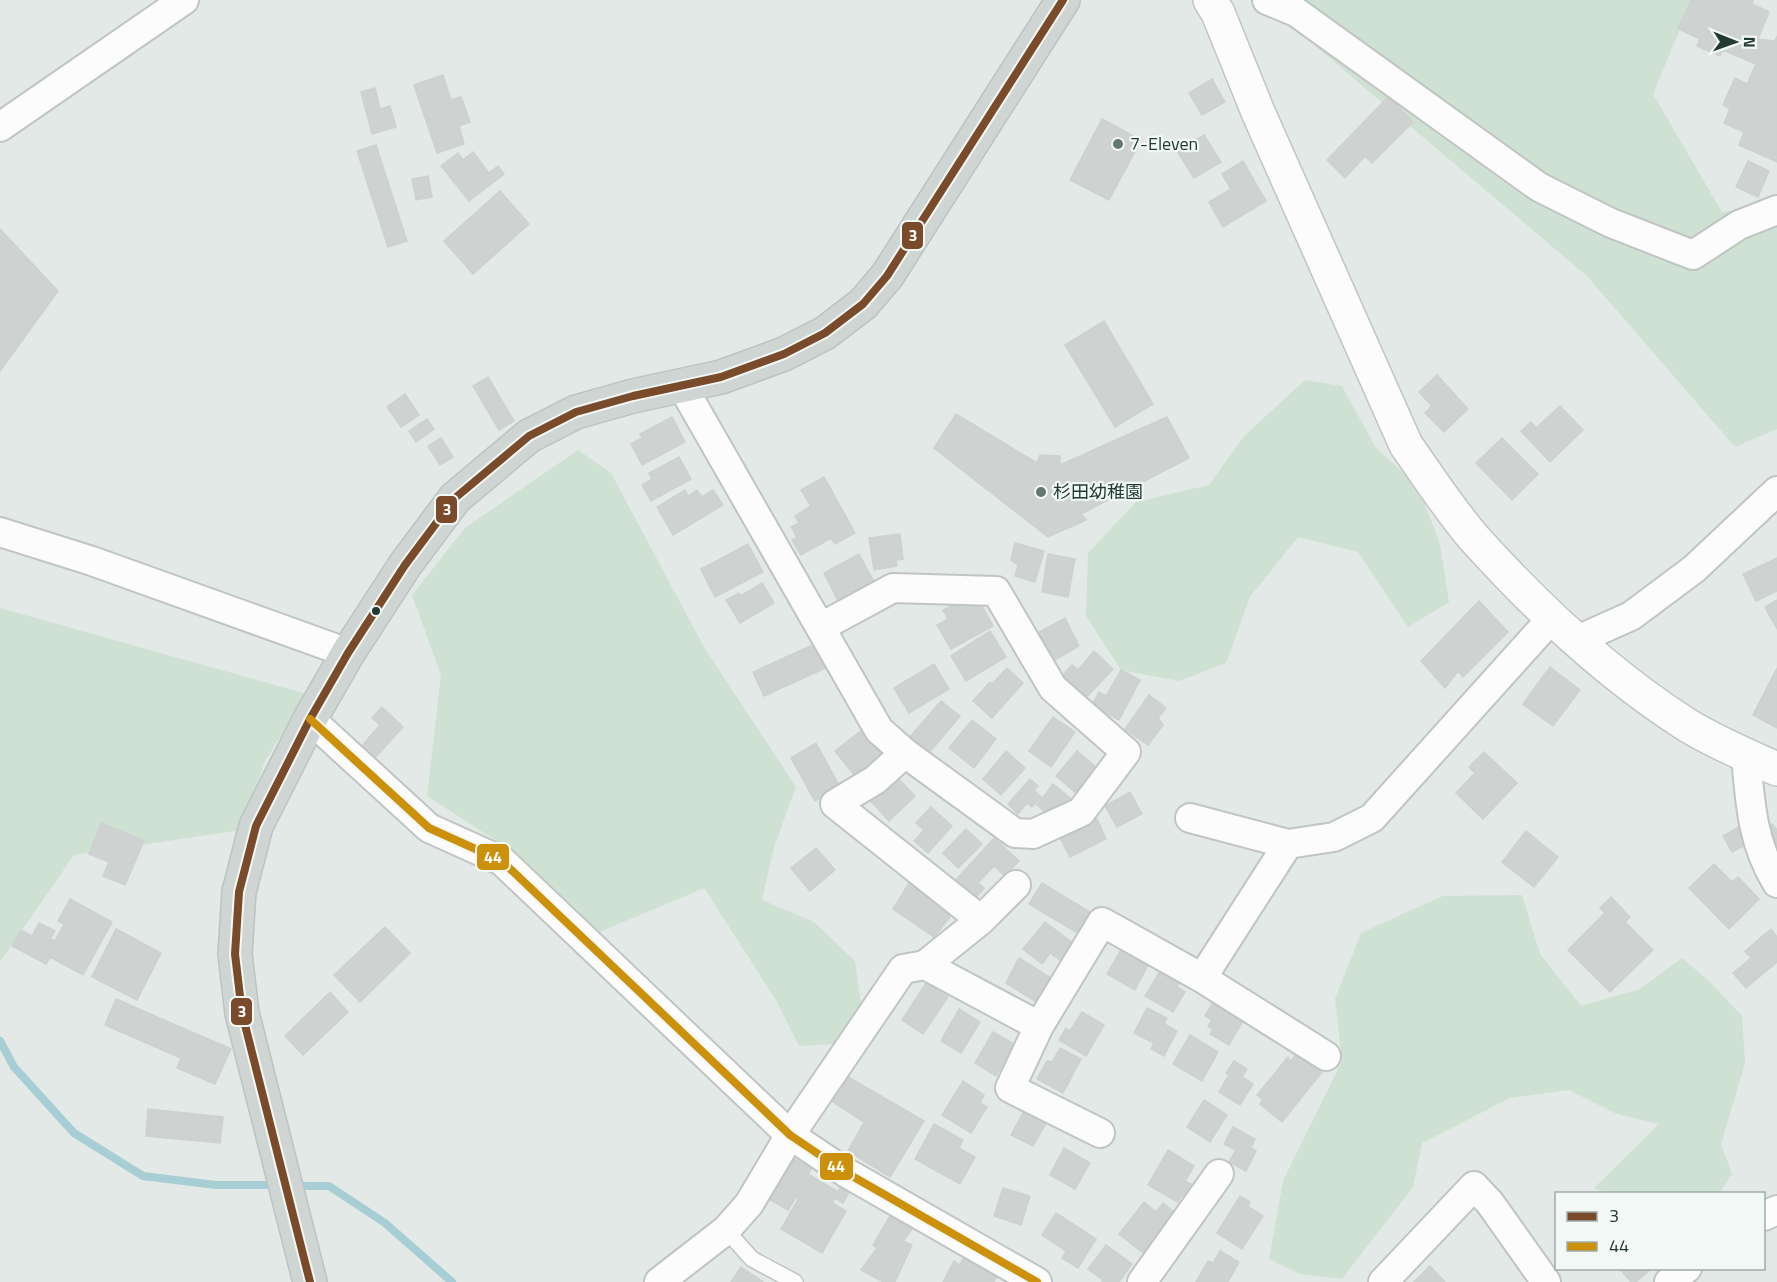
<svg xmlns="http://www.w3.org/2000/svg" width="1777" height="1282" font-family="'Titillium Web','Noto Sans JP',sans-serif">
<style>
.green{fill:#cee1d3}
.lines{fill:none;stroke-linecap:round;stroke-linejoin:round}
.stream{stroke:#a7ced4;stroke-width:8}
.building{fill:#ced2d1;stroke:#ccd2cf;stroke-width:1.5}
.service-casing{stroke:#c0c5c3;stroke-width:18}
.minor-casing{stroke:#c0c5c3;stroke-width:32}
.tertiary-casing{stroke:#c0c5c3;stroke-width:36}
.primary-casing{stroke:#bcc4c2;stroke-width:36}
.service{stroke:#fbfcfb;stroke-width:15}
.minor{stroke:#fbfcfb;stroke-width:28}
.tertiary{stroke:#fbfcfb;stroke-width:33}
.primary{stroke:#ced5d2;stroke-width:33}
.bus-1-casing{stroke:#f2f8f5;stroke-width:12}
.bus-2-casing{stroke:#f2f8f5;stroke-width:12}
.bus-1{stroke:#7a4b2a;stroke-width:8}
.bus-2{stroke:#cd900a;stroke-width:8}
.poi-dot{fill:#667772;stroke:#f2f8f5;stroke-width:2}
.bus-dot{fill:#233a34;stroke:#f2f8f5;stroke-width:2}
.labels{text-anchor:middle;stroke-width:4.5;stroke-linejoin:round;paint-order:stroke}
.poi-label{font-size:18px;fill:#233a34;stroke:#f2f8f5;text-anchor:start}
.line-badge{stroke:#f2f8f5;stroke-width:2}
.badge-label{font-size:16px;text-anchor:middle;font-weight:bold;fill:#fff}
</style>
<rect width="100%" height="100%" fill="#e3e9e6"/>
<!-- green -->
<path class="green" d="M1261,0H1692L1653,94L1722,212L1777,206V429L1735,447L1587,276Z
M1305,380L1342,386L1376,448L1418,486L1440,544L1449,602L1408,627L1358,552L1298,537L1250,597L1226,663L1179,681L1121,670L1086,616L1088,553L1136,502L1209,485L1244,436Z
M578,450L611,473L704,647L796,787L774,847L762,900L814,922L855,961L861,1003L835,1044L799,1046L776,1000L704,888L597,933L518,855L427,796L441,675L412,595L465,528Z
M0,608L307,694L265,761L241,830L74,855L0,962Z
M1522,895L1540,954L1581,1006L1640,989L1682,958L1709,981L1742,1016L1745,1063L1721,1144L1732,1174L1720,1193H1606L1594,1188L1659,1124L1617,1114L1569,1090L1510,1098L1422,1143L1413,1187L1342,1279L1300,1274L1269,1259L1283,1181L1342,1061L1335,999L1361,933L1443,896Z"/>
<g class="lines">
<!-- stream -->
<path class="stream" d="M0,1041L14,1067L74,1133L143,1176L216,1185H277
M295,1186H329L385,1223L452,1282"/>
</g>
<!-- building -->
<path class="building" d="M1691,0H1753L1752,4L1769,12L1758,39L1775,41L1777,36V162L1739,145L1744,132L1724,123L1730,109L1723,105L1735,78L1747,84L1756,64L1723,50L1720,56L1697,46L1700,39L1678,29Z
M443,75L451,100L461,97L470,122L459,126L464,144L437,153L414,85Z
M1212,79L1225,102L1202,115L1189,93Z
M375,88L380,109L390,106L396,127L372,134L361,92Z
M1388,97L1413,122L1372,163L1365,156L1345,178L1327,160Z
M1102,119L1141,140L1109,200L1070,180Z
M1204,135L1221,162L1194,178L1177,151Z
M376,145L407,241L388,247L357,151Z
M473,152L489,173L498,166L504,174L469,201L441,166L458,153L463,160Z
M1243,161L1266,201L1223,227L1209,202L1231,189L1222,174Z
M1748,161L1769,171L1758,197L1736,187Z
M428,176L432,197L416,200L412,179Z
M500,191L529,224L473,274L444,241Z
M0,229L58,291L0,371Z
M1104,321L1153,404L1115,427L1065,345Z
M1437,375L1468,409L1444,432L1425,413L1432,406L1419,392Z
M488,377L514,421L499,430L473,386Z
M405,394L419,415L401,427L387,407Z
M1560,406L1583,430L1550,462L1521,431L1531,422L1536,428Z
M956,414L1037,463L1040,455L1060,456V465L1167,417L1189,458L1081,514L1086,520L1048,537L934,448Z
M672,417L685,442L642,465L631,444L642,438L640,434Z
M427,419L434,429L416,442L409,431Z
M441,438L453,457L440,465L428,446Z
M1502,438L1538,474L1512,500L1476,463Z
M679,457L691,479L651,501L642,485L652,479L649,473Z
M824,477L855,533L835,544L831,538L801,555L792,540L797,537L791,527L799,523L795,516L811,506L801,490Z
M685,490L688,496L697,490L702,497L713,490L723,505L673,535L657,507Z
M900,534L903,559L896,560L897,566L874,570L869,538Z
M1015,543L1044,551L1035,582L1015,576L1018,565L1011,560Z
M748,544L763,572L715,597L701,569Z
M859,554L875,584L839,603L824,573Z
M1048,554L1075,559L1068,597L1042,592Z
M1777,558V591L1756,601L1743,574Z
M762,583L774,603L740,623L726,600L739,593L741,596Z
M977,597L993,626L951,649L937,625L948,619L943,610L957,603L959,607Z
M1777,600V629L1765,607Z
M1479,601L1508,632L1463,677L1458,671L1445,688L1421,661Z
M1065,618L1079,646L1053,661L1039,632Z
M990,631L1006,657L966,681L951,656Z
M817,643L828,667L764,696L753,672Z
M1094,651L1113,669L1083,701L1059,679L1072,665L1078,670Z
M934,664L949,689L909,713L894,688Z
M1550,667L1580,690L1553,726L1523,704Z
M1007,668L1023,683L992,718L973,701L990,682L992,684Z
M1777,668V728L1753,715Z
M1121,670L1140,680L1119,720L1092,705L1099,692L1106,696Z
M1149,695L1166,708L1158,718L1163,725L1148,745L1125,729Z
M941,701L960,716L929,753L910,737Z
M382,707L403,727L373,760L360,748L380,725L372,718Z
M1053,717L1075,732L1051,767L1029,751Z
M972,720L996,739L974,768L949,748Z
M862,730L883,756L856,777L835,751Z
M816,743L840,787L815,801L791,758Z
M1006,751L1025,768L1001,795L983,779Z
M1077,751L1097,768L1076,793L1056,776Z
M1484,752L1517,783L1483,819L1456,793L1475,773L1469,767Z
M895,775L915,796L889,821L869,799Z
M1030,779L1038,786L1034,790L1041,797L1032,807L1027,803L1018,814L1008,804Z
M1053,784L1074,801L1047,814L1037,805Z
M1130,792L1142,814L1117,827L1105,806Z
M931,807L952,826L928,853L914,841L924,830L916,823Z
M1097,819L1106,839L1070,857L1060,838Z
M101,823L144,841L125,885L103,876L109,862L89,854Z
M1772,824L1777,830V850L1763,830Z
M1740,826L1749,843L1732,852L1723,836Z
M966,829L982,844L958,868L943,853Z
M1526,831L1558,857L1534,887L1502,862Z
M994,838L1019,861L1005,876L994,866L978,883L984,888L974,900L954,882Z
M816,848L835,870L810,891L791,868Z
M1714,864L1732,882L1738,877L1759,899L1729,929L1689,888Z
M909,883L953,913L934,937L893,909Z
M1042,883L1093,914L1081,935L1029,904Z
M1611,897L1630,917L1625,922L1653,950L1610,992L1568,950L1605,913L1600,908Z
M70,899L112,922L83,975L50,957L46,964L12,946L21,930L32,936L39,923L55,931L50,939L55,941L64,924L58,921Z
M1045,922L1074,944L1061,961L1050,953L1042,964L1023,949Z
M385,927L410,953L360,1002L334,975Z
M116,929L161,953L137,1000L92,977Z
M1771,929L1777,937V962L1746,988L1733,973L1751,958L1745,951Z
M1122,948L1149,963L1135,990L1107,974Z
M1019,958L1054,980L1038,1003L1006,983Z
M1162,968L1181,979L1177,987L1185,992L1173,1012L1145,996Z
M926,983L948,997L923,1034L902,1020Z
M330,992L348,1012L303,1055L285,1036Z
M1217,995L1247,1014L1229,1045L1210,1034L1213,1030L1208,1026L1212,1020L1205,1016Z
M116,999L231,1049L215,1084L177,1068L181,1058L105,1025Z
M1147,1008L1167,1018L1164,1024L1177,1031L1164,1056L1151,1049L1154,1043L1134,1033Z
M959,1009L980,1022L961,1053L941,1041Z
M1082,1012L1104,1025L1086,1056L1059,1040L1066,1028L1070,1031Z
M993,1032L1014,1044L996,1076L975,1063Z
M1190,1035L1218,1052L1202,1081L1173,1064Z
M1060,1048L1081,1059L1063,1093L1037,1079L1047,1061L1052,1062Z
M1298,1052L1322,1072L1282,1122L1260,1104L1263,1100L1257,1095L1288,1057L1290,1062Z
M1234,1061L1247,1069L1242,1077L1253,1084L1240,1105L1219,1092L1229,1075L1226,1073Z
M843,1074L924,1121L890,1177L848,1151L864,1122L830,1100Z
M963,1081L984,1095L980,1103L987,1107L971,1133L942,1115Z
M1204,1100L1227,1115L1210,1142L1187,1127Z
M148,1109L223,1117L220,1143L146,1136Z
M1025,1109L1047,1121L1033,1146L1011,1135Z
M934,1124L963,1140L959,1148L975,1157L960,1184L915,1159Z
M1233,1127L1255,1139L1251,1148L1256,1151L1246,1171L1229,1162L1236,1150L1224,1144Z
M1064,1148L1090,1163L1075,1189L1050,1175Z
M1168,1150L1194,1166L1185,1181L1197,1187L1190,1199L1182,1195L1178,1202L1148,1185Z
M791,1157L811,1169L808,1174L838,1192L841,1186L850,1191L843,1203L835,1198L832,1203L846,1211L822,1253L781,1229L799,1198L796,1197L788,1210L767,1198Z
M1003,1188L1030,1196L1021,1225L994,1216Z
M1240,1196L1250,1202L1248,1206L1263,1216L1242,1249L1217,1233Z
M1144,1202L1156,1212L1163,1203L1175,1213L1143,1253L1119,1234Z
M1056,1213L1096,1239L1078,1268L1062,1258L1066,1251L1042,1235Z
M890,1216L912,1229L903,1241L912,1245L895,1282H883L861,1270L877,1248L873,1245Z
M1106,1245L1132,1264L1119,1282H1102L1103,1280L1088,1269Z
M967,1251L1000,1269L994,1282H943L954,1261L960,1265Z
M1220,1251L1239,1262L1228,1282H1196L1208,1261L1213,1263Z
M1430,1266L1445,1282H1414Z
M741,1267L763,1282H731Z
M1619,1268H1652L1636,1282H1631Z"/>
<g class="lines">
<!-- service casing -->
<g class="service-casing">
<path id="service" d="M726,1230L752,1259L795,1282"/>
</g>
<!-- minor casing -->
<g class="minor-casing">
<path id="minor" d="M1267,0L1296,12L1539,187L1611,223L1693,255L1739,225L1777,210
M0,127L184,0
M682,386L879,730L905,753L1015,833L1033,834L1081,812L1126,752L1053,688L996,591L893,588L821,627
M0,532L92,561L348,653
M1575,641L1631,616L1694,569L1777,491
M310,719L429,828L502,861L790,1135L845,1172L1037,1282
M905,753L875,780L835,804L981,920
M1746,756C1750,802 1752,843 1777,883
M1190,818L1288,844L1334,837L1372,818L1552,618
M925,965L1039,1026
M1202,978L1288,844
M1100,1133L1010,1088L1039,1026L1102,922L1202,978L1326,1056
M1764,1216L1777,1210
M659,1282L726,1230L749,1204L790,1135L903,969L925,965L981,920L1016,885
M1142,1282L1219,1174
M1383,1282L1474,1186L1490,1203L1546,1282
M1669,1282L1687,1268"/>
</g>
<!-- tertiary casing -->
<g class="tertiary-casing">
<path id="tertiary" d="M1210,0L1218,13L1258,112L1406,445C1428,476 1449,509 1474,538C1537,608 1607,674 1687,725C1715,742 1747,756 1777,769"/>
</g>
<!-- primary casing -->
<g class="primary-casing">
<path id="primary" d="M310,1282L242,1013L235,954L239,892L256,826L310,719L348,653L405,565L455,498L529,436L576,412L633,396L721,377L784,354L825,333L863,304L887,276L1063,0"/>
</g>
<!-- service -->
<use href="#service" class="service"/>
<!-- minor -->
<use href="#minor" class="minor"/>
<!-- tertiary -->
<use href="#tertiary" class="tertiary"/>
<!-- primary -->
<use href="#primary" class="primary"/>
<!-- bus-1 casing -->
<g class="bus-1-casing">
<path id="bus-1" d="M310,1282L242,1013L235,954L239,892L256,826L310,719L348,653L405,565L455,498L529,436L576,412L633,396L721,377L784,354L825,333L863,304L887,276L1063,0"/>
</g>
<!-- bus-2 casing -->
<g class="bus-2-casing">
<path id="bus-2" d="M310,719L429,828L502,861L790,1135L845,1172L1037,1282"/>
</g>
<!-- bus-1 -->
<use href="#bus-1" class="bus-1"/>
<!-- bus-2 -->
<use href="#bus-2" class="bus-2"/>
</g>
<!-- markers -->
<g class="poi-dot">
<circle cx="1118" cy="144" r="6"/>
<circle cx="1041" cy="492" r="6"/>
</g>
<circle class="bus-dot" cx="376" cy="611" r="5"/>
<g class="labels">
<!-- poi labels -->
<g class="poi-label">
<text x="1130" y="150">7-Eleven</text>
<text x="1053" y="498">杉田幼稚園</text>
</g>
</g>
<g class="line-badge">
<rect x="901" y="221" width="23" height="29" rx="6" fill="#7a4b2a"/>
<rect x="435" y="495" width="23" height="29" rx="6" fill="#7a4b2a"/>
<rect x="476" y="843" width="34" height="28" rx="6" fill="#cd900a"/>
<rect x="230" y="997" width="23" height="29" rx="6" fill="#7a4b2a"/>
<rect x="819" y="1152" width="35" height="29" rx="6" fill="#cd900a"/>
</g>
<g class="badge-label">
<text x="913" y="241">3</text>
<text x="447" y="515">3</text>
<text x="493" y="863">44</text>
<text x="242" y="1017">3</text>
<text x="836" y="1172">44</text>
</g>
<!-- legend -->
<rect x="1555" y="1192" width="210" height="78" fill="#f2f8f5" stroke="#9faca8" stroke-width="1.5"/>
<rect x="1567" y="1212" width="30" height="9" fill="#7a4b2a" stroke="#9faca8" stroke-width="1.5"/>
<text x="1609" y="1222" font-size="18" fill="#233a34">3</text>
<rect x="1567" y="1242" width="30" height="9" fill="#cd900a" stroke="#9faca8" stroke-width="1.5"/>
<text x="1609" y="1252" font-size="18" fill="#233a34">44</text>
<!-- north arrow -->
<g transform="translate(1735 42) rotate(91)" stroke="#f2f8f5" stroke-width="4.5" paint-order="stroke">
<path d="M0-4.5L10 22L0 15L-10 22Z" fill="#233a34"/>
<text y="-9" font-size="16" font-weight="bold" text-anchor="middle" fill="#233a34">N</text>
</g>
</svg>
